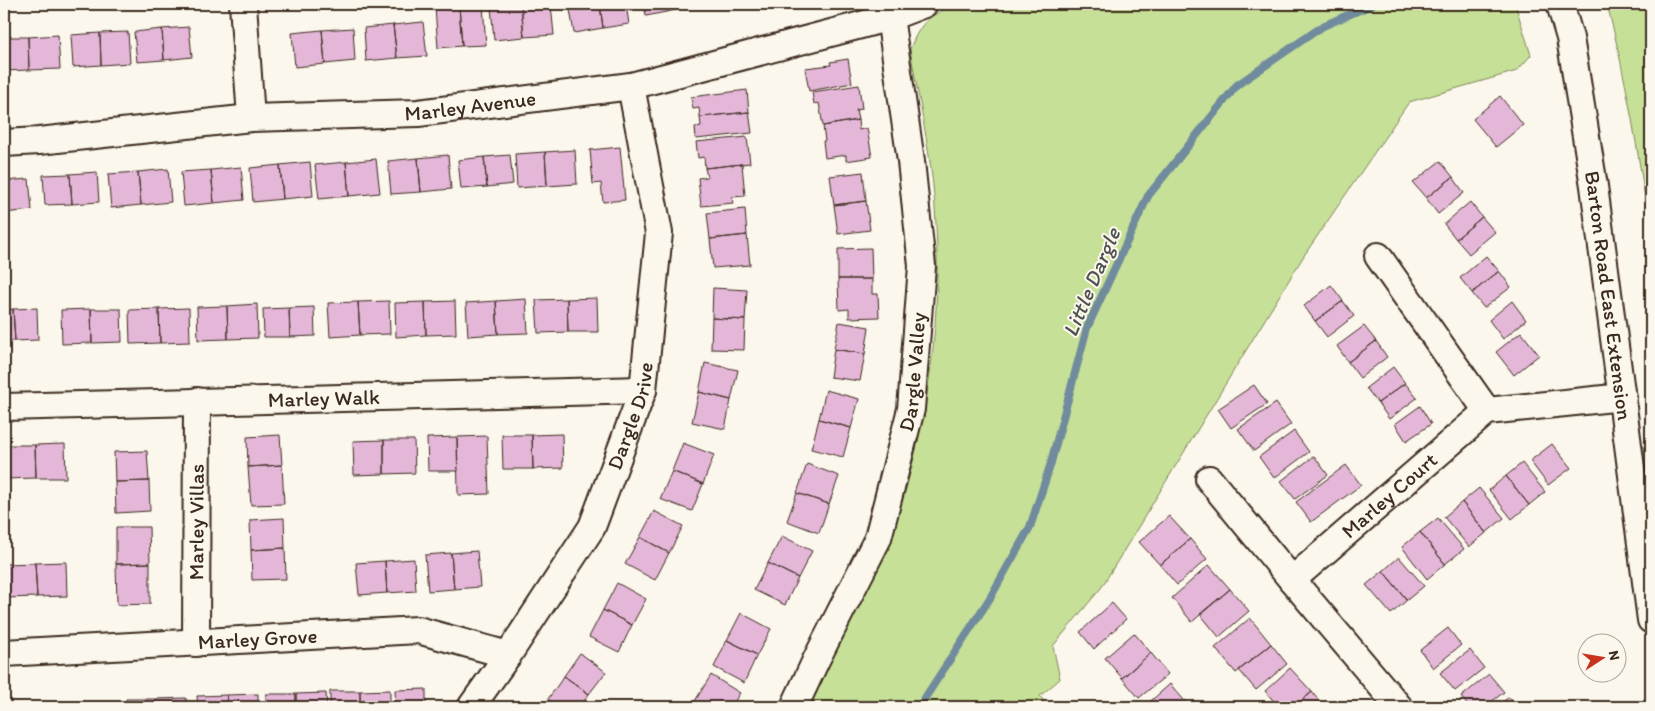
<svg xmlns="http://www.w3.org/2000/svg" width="1655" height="711" font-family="Itim,sans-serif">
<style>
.green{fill:#c6e097;stroke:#80855a}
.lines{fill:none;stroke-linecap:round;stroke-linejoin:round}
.stream{stroke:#708b9d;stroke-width:8}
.building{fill:#e4b6d8;stroke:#3b2a1e}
.street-casing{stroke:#3b2a1e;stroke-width:30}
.street{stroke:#fbf7ec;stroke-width:26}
.labels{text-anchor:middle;stroke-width:4;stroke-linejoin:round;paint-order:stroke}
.street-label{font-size:21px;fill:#3b2a1e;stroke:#fbf7ec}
.water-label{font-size:22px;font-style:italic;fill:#515253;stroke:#fbf7ec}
</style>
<rect width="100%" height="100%" fill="#fbf7ec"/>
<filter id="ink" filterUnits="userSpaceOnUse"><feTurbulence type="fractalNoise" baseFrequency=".02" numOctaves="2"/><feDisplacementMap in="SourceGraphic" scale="10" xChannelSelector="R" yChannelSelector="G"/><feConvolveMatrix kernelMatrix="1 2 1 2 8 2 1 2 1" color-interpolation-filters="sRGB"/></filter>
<g filter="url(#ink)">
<!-- green -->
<path class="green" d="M959,4H1515L1531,55L1517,71L1409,102L1303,257L1101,588L1053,646L1060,679L1040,696L1048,707H807C825,672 842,637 860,603C868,586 879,569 885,552C924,449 942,335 936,225C934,166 920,107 910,49C921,20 931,14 959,4Z
M1607,4H1651V237C1639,158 1627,81 1607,4Z"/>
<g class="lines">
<!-- stream -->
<path class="stream" d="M919,707L990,598L1030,527L1050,466L1087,328L1148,196L1237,85L1323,26L1373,4"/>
</g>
<!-- building -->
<path class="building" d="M521,4H551L554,35L524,37Z
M521,4L524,37L494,40L491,7Z
M569,4H600L603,28L574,33Z
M600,4H626L629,24L603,28Z
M644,4H675L676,10L646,16Z
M675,4H706L676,10Z
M483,5L486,45L462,46L459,6Z
M459,6L462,46L438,48L435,8Z
M423,22L427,56L397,58L393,25Z
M393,25L397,58L366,61L364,28Z
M189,27L192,57L164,60L162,29Z
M353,28L355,61L325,64L322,30Z
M162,29L164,60L137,62L134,32Z
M322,30L325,64L295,67L292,33Z
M128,32L130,63L101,65L100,33Z
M100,33L101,65L73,67L71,35Z
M58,35L60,69L29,70L28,37Z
M4,37H28L29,70L4,71Z
M848,59L852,83L809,91L805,68L831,65L830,62Z
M859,85L862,109L856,110L858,120L823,126L819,103L814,104L812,92Z
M747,90L749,112L700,117L699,108L693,109L691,97Z
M1500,96L1523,125L1496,147L1473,119Z
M749,112L752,133L696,139L695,127L701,126L700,117Z
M858,120L859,130L867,128L872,157L846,161V155L825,158L823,141H825L823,126Z
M747,137L750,163L705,168L704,157L698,158L696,142Z
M620,147L625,200L603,202L601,183L593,184L590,150Z
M575,150L577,184L547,186L545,152Z
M545,152L547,186L517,188L515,154Z
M448,155L451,189L421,192L418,158Z
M510,155L513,184L487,187L484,157Z
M484,157L487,187L461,189L458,160Z
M418,158L421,192L391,194L388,161Z
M376,159L380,193L349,196L346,162Z
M1440,161L1453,177L1426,198L1413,183Z
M310,162L313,196L283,199L280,165Z
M346,162L349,196L319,199L315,165Z
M742,164L745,196L732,197L733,203L701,206L698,178L707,177L705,168Z
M280,165L283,199L253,202L250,168Z
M241,167L244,200L214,203L211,170Z
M168,169L171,202L141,205L138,172Z
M211,170L214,203L184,206L181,172Z
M97,172L99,202L72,204L70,174Z
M138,172L141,205L111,208L108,174Z
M863,172L866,201L834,205L830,176Z
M70,174L72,204L45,205L43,175Z
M1453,177L1464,193L1438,214L1426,198Z
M29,179L32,210L4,213V181Z
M866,201L870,230L838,234L834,205Z
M1470,202L1482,217L1456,239L1444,224Z
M745,209L747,235L710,239L707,213Z
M1482,217L1495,232L1469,254L1456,239Z
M747,235L750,265L713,268L710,239Z
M871,248L872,279H838V249Z
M1486,256L1499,271L1472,293L1460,278Z
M1499,271L1511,287L1484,308L1472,293Z
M838,279H872V294H878L879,317L849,318V309L839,310Z
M1331,285L1343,301L1315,321L1304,306Z
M713,288L747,290L745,320L712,318Z
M597,298L598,332H568L567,299Z
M526,299L528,333L498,334L496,301Z
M567,299L568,332L538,333L536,300Z
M389,301L390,334L360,335L358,302Z
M455,301L456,334L426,335L425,302Z
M496,301L498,334L468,336L466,303Z
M1343,301L1354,316L1327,337L1315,321Z
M1512,301L1526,320L1503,339L1489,320Z
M358,302L360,335L330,337L328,303Z
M425,302L426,335L396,337L395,303Z
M257,304L258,338L228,339L227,306Z
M227,306L228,339L198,340L197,307Z
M314,307L315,336L290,337L289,308Z
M37,308L38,340L15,341L13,309Z
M189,308L190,342L160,343L159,309Z
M289,308L290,337H264L263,309Z
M13,309L15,341L4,342V310Z
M91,309L92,343L62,344L61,310Z
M91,309H121L122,342L92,343Z
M159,309L160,343L130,344L129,310Z
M712,318L745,320L744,350L711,349Z
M839,322L869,327L865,354L834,349Z
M1364,326L1376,341L1348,362L1337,346Z
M1521,332L1539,355L1514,375L1496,352Z
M1376,341L1387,357L1360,378L1348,362Z
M834,349L865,354L860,381L830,377Z
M705,363L738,370L731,400L699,392Z
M1393,367L1405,383L1378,403L1366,388Z
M1405,383L1417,398L1389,419L1378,403Z
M1254,385L1267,404L1231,428L1218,409Z
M826,390L859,399L851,428L819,419Z
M699,392L731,400L725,429L692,422Z
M1276,403L1291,424L1254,451L1238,429Z
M1420,406L1431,424L1406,441L1395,424Z
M819,419L851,428L843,457L811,449Z
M1294,431L1309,452L1274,478L1259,457Z
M562,434L563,468L533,469L532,435Z
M280,435L282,465L248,467L247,437Z
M502,435H532L533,469H503Z
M487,436L489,494L458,495L457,437Z
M457,437L458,471H428L427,438Z
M384,440V474L354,475L353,441Z
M384,440H414L415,473L384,474Z
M683,443L714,455L703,484L672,471Z
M65,444L66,478H36L35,445Z
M1552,444L1571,468L1548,485L1530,461Z
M5,445H35L36,478L6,479Z
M147,451L149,481L115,482L114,452Z
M1314,456L1328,475L1295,499L1281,481Z
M1522,463L1545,492L1529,505L1506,476Z
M807,464L839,476L829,504L797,493Z
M282,465L284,504L251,505L248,467Z
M1346,465L1361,485L1311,522L1296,502Z
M672,471L703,484L692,511L660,499Z
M1506,476L1529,505L1512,519L1489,490Z
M149,481L150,511L116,513L115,482Z
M1479,488L1504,518L1486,533L1462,502Z
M797,493L829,504L819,533L787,521Z
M1462,502L1486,533L1469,547L1444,517Z
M654,511L683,526L669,553L640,537Z
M1169,516L1190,539L1160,565L1139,542Z
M284,518L285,548L251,550L250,520Z
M1438,518L1464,549L1445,564L1420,532Z
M116,527H149L150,563L116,564Z
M1420,532L1445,564L1427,579L1402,547Z
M782,536L812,551L798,578L768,563Z
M640,537L669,553L655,580L625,564Z
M1190,539L1207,559L1177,585L1160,565Z
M285,548L286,579L252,580L251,550Z
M477,551L480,587L454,589L451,553Z
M451,553L454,589L428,591L425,555Z
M1399,557L1424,586L1407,600L1383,571Z
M414,559L416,591L387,593L385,561Z
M385,561L387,593L359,595L356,563Z
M66,562L67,596L37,597L35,563Z
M35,563L37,597L6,598L5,564Z
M150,563V604L117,605L116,564Z
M768,563L798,578L785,605L754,590Z
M1209,565L1230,589L1192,622L1172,598Z
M1383,571L1407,600L1391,614L1366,585Z
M617,583L646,599L632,625L603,610Z
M1230,589L1249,611L1219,637L1200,614Z
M1112,603L1126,619L1094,649L1080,632Z
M603,610L632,625L619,652L589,637Z
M741,613L771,629L757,655L727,640Z
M1250,618L1271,644L1236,673L1215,648Z
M1448,628L1461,645L1433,668L1420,650Z
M1134,633L1151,653L1122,678L1105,658Z
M727,640L757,655L744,683L714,667Z
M1271,644L1287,664L1256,690L1239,670Z
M1470,650L1484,668L1455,691L1440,673Z
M580,653L606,672L589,694L564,676Z
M1151,653L1168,674L1139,698L1122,678Z
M1290,668L1312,692L1294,707H1279L1265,691Z
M1489,674L1504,692L1485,707H1469L1461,697Z
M711,675L740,693L731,707H705L695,701Z
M564,676L589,694L580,707H559L548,699Z
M1170,684L1190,707H1144Z
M426,689V707H396L395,690Z
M390,690V707H360V691Z
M330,691H360V707H330Z
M1312,692L1324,707H1294Z
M326,693L327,707H296V694Z
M258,694V707H228L227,695Z
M266,694H296V707H266Z
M227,695L228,707H198L197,696Z
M1509,697L1517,707H1496Z
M186,698L187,707H156V699Z
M126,699H156V707H126Z
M48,703L49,707H16Z"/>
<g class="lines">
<!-- street casing -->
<g class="street-casing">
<g id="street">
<path d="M243,4L251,118"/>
<path id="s1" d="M1560,4L1570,38L1594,186L1651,620"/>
<path id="s2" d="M4,143L39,141L251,118L418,113L631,86L861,25L890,17L924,4"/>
<path d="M1378,256L1487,411"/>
<path id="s3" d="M4,407L643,390"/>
<path d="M1209,479L1292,580L1399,707"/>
<path id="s4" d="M1292,580L1487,411L1623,397"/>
<path id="s5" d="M196,643L197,401"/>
<path id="s6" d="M4,653L418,630L508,655"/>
<path id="s7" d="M471,707L508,655L592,527L643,390L659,233L631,86"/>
<path id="s8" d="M794,707L817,658L878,538L911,409L922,266L911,161L890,17"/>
</g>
</g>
<!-- street -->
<use href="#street" class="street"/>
</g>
</g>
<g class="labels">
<!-- street labels -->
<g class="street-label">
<text dy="7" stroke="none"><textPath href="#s2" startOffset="468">Marley Avenue</textPath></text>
<text dy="7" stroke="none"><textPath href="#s1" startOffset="296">Barton Road East Extension</textPath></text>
<text dy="7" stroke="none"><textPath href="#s8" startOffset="359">Dargle Valley</textPath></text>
<text dy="7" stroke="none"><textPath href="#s3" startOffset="320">Marley Walk</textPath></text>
<text dy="7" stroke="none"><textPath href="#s7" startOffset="335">Dargle Drive</textPath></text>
<text dy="7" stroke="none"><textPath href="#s4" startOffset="129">Marley Court</textPath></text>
<text dy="7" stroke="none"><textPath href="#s5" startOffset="121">Marley Villas</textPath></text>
<text dy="7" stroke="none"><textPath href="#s6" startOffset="254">Marley Grove</textPath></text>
</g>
<!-- water labels -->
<g class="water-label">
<text transform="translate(1091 282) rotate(-67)" y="8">Little Dargle</text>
</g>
</g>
<!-- margin -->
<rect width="1655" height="711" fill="none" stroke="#fbf7ec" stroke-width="20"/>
<rect x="10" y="10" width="1635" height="691" fill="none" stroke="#3b2a1e" stroke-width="2" filter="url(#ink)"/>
<!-- north arrow -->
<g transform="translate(1602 658) rotate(78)"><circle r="24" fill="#fbf7ec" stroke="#aea59a"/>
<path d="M0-4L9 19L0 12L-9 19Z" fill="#c8321e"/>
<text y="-8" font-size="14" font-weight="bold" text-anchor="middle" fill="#3b2a1e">N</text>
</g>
</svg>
